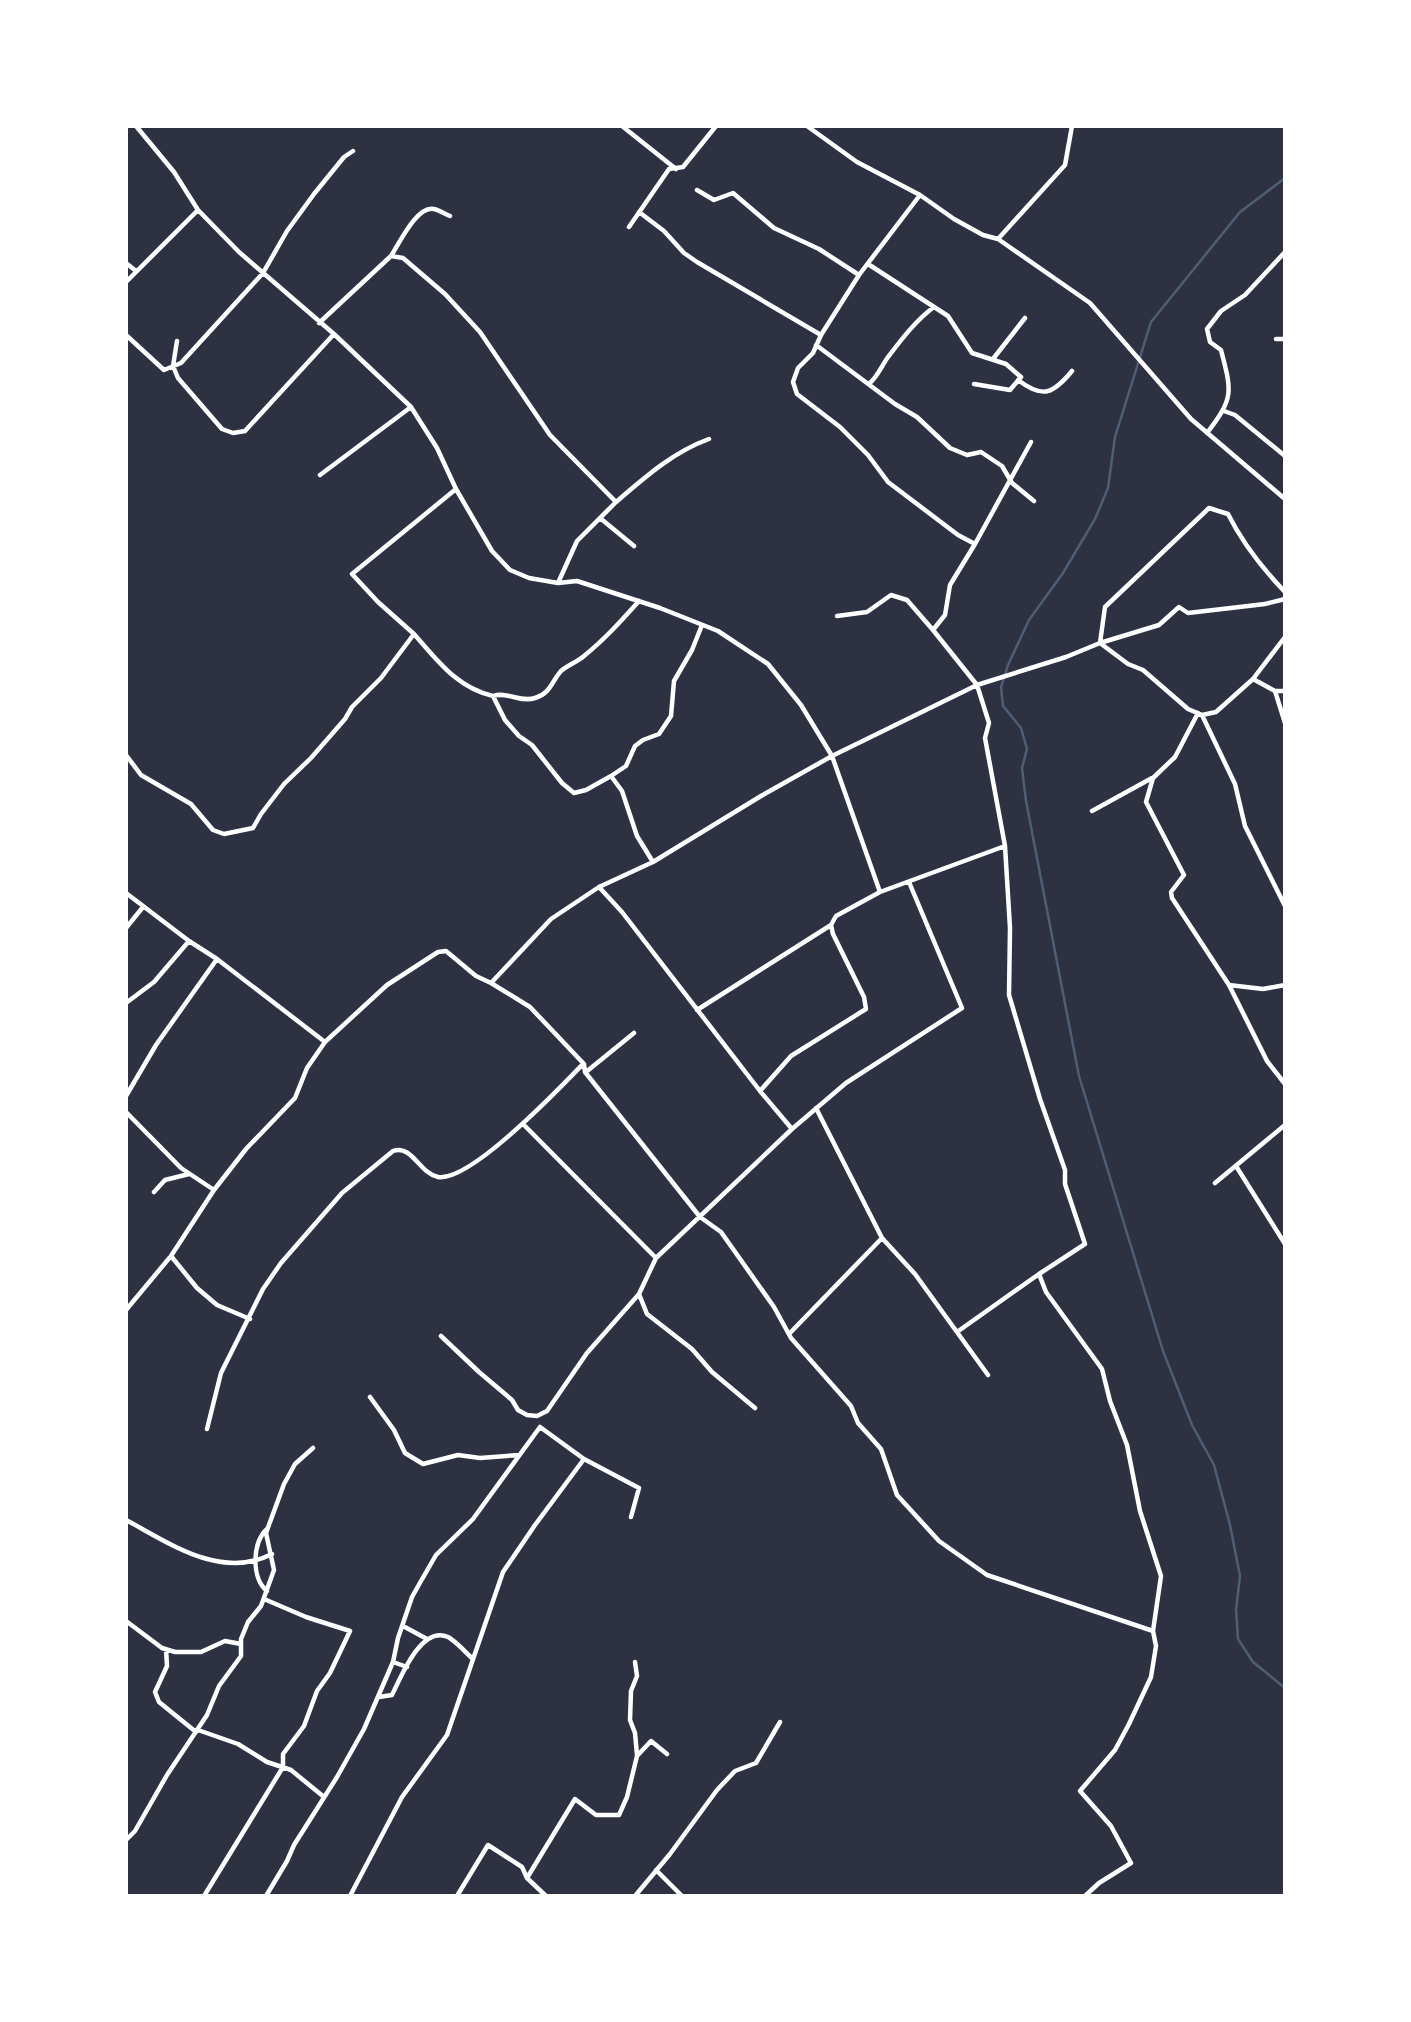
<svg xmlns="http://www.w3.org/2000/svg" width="1411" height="2022" font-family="'Source Sans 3',sans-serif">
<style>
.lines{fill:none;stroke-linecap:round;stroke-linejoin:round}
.stream{stroke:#4f5d75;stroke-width:2.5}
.minor{stroke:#fff;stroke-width:4.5}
</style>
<rect width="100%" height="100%" fill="#2d3142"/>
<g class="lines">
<!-- stream -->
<path class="stream" d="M1285,178L1240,212L1151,322L1115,437L1108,488L1095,519L1063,573L1029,620L1008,665L1001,687L1003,706L1021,728L1027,749L1022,768L1026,801L1079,1076L1163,1351L1192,1425L1214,1465L1230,1525L1240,1576L1236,1610L1238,1639L1253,1662L1285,1688"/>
<!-- minor -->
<path class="minor" d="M136,126L174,172L198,210L239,252L334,334L411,407L437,448L456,489L492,551L510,570L529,578L558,583L577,581L660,608L718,631L768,664L801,705L832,756L880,892
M622,126L676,169
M807,126L857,162L920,195L954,219L983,235L998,239L1090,303L1191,419L1285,499
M697,190L714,200L733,193L774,228L819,249L859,275
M920,195L859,275L821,335L813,353L798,368L793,382L797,394L840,427L868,455L888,482L958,535L975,544L950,585L945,615L933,630L977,685L989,723L985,738L1005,846L1010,928L1009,995L1040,1099L1065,1170V1184L1085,1244L1039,1274L1046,1292L1102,1369L1110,1401L1127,1445L1140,1511L1161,1576L1153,1631L1156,1646L1151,1677L1129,1724L1115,1750L1080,1791L1111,1826L1131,1863L1099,1883L1085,1896
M639,212L664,231L684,253L697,262L821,335
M629,227L669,169L683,167L716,126
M998,239L1065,165L1072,126
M391,256C399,244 417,205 434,209C439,210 445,214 450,216
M126,263L136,271
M868,264L948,316L972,353L1006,364L1021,377L1010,390L974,384
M126,282L198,210
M319,323L391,256L403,258L445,294L480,332L550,435L616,502L577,541L558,583
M126,335L164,370L181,363L263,273L287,231L314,194L344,157L353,151
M1276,339H1285
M177,341L173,366L178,378L222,429L233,433L245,431L334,334
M816,345L895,404L917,417L950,448L967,455L981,452L1002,466L1012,483L1034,501
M993,359L1025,318
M1018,380C1043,399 1053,394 1072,371
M869,384C878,376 881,367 888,357C901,340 916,320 934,307
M1224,411L1235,415L1285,456
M1207,433C1234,398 1232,392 1221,350L1210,342L1207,329L1221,311L1245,295L1285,252
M320,475L411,407
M616,502C645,477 673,452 709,439
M600,518L634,546
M975,544L1031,442
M1285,592C1262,568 1243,544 1228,514L1209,508L1105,607L1100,643L1159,625L1179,607L1188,613L1265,604L1285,599
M837,616L867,612L891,595L907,600L933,630
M414,634C437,660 457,688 493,696L505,720L519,736L532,745L562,783L574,793L586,790L611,776L626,766L635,746L643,740L659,734L671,716L674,681L692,650L702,625
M1253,679L1275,691L1285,723
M1275,691H1285
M493,696C507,691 520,703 535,698C550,694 552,681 561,671C568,665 577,662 584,656C605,639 622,620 639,601
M1198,713L1175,757L1153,778L1146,802L1184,875L1171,892L1172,898L1229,985L1267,1061L1285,1084
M1202,715L1235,784L1245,826L1285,906
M126,755L141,775L191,804L213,830L224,834L253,828L261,814L284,784L311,758L345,719L352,707L381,678L414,634L378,602L352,574L456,489
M611,776L622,791L637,836L653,862
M1092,811L1152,778
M126,893L189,941L217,959L325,1042L387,985L438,952L446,951L476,976L491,983L551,919L599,887L653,862L761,796L832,756L977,685L1066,657L1100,643L1128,664L1143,670L1188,709L1202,715L1216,712L1253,679L1285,637
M126,928L143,907
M491,983L530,1007L584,1064L585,1072L700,1217L721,1232L774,1307L791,1338L851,1406L858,1423L881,1449L897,1495L939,1541L987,1575L1153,1631
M1229,985L1263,989L1285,985
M126,1003L154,982L189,941
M697,1010L831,925
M586,1072L634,1033
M760,1091L791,1056L866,1009L864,997L833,934L831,925L836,916L880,892L1005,846
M126,1096L156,1045L217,959
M816,1108L882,1238L915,1274L988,1375
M126,1112L181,1168L214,1190
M523,1124L656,1258
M792,1129L846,1083L962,1008L909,882
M1236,1166L1285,1244
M1215,1183L1285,1125
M154,1192L165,1180L189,1174
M171,1256L197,1288L217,1305L250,1319
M639,1294L647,1314L692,1349L712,1372L755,1408
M126,1310L171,1256L214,1190L246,1149L295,1098L307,1068L325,1042
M957,1332L1039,1274
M789,1334L882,1238
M441,1336L479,1372L512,1400L518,1410L527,1415L537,1416L547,1411L587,1353L639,1294L656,1258L792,1129L760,1091L622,912L599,887
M370,1397L394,1430L405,1453L423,1464L458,1455L480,1458L519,1455
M207,1429L221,1373L263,1289L281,1263L342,1193L393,1151C412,1144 420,1174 438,1177C470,1182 560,1088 583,1064
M584,1459L639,1488L631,1517
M126,1520C171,1544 221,1580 272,1554
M267,1529C252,1542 251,1578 267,1591
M126,1621L162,1648L175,1652H201L225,1641L241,1644
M403,1626L427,1639
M166,1649L167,1666L155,1692L159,1702L196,1732
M393,1662L407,1667
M635,1662L637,1676L631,1691L630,1720L635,1733L637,1755
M379,1697L392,1695C401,1677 421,1625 448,1637C457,1642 465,1652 473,1659
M198,1730L238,1744L267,1762L291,1770L324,1797
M126,1840L135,1831L167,1775L207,1715L219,1686L241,1656V1639L248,1622L261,1606L274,1570L266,1533L284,1484L295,1464L313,1448
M656,1870L682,1896
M527,1878L575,1799L596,1815H619L627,1797L637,1756L651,1741L667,1754
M204,1896L283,1767V1754L304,1726L317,1691L330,1673L350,1631L306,1617L264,1599
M266,1896L287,1861L294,1845L337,1777L364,1729L393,1662L398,1638L412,1597L421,1581L436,1555L473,1519L540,1427L584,1459L535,1525L503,1572L447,1735L402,1797L350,1896
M457,1896L488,1845L522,1867L527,1878L546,1896
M635,1896L670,1854L717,1790L735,1771L756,1763L780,1722"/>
</g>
<!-- border -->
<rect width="1411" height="2022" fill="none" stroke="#ffffff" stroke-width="256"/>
</svg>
